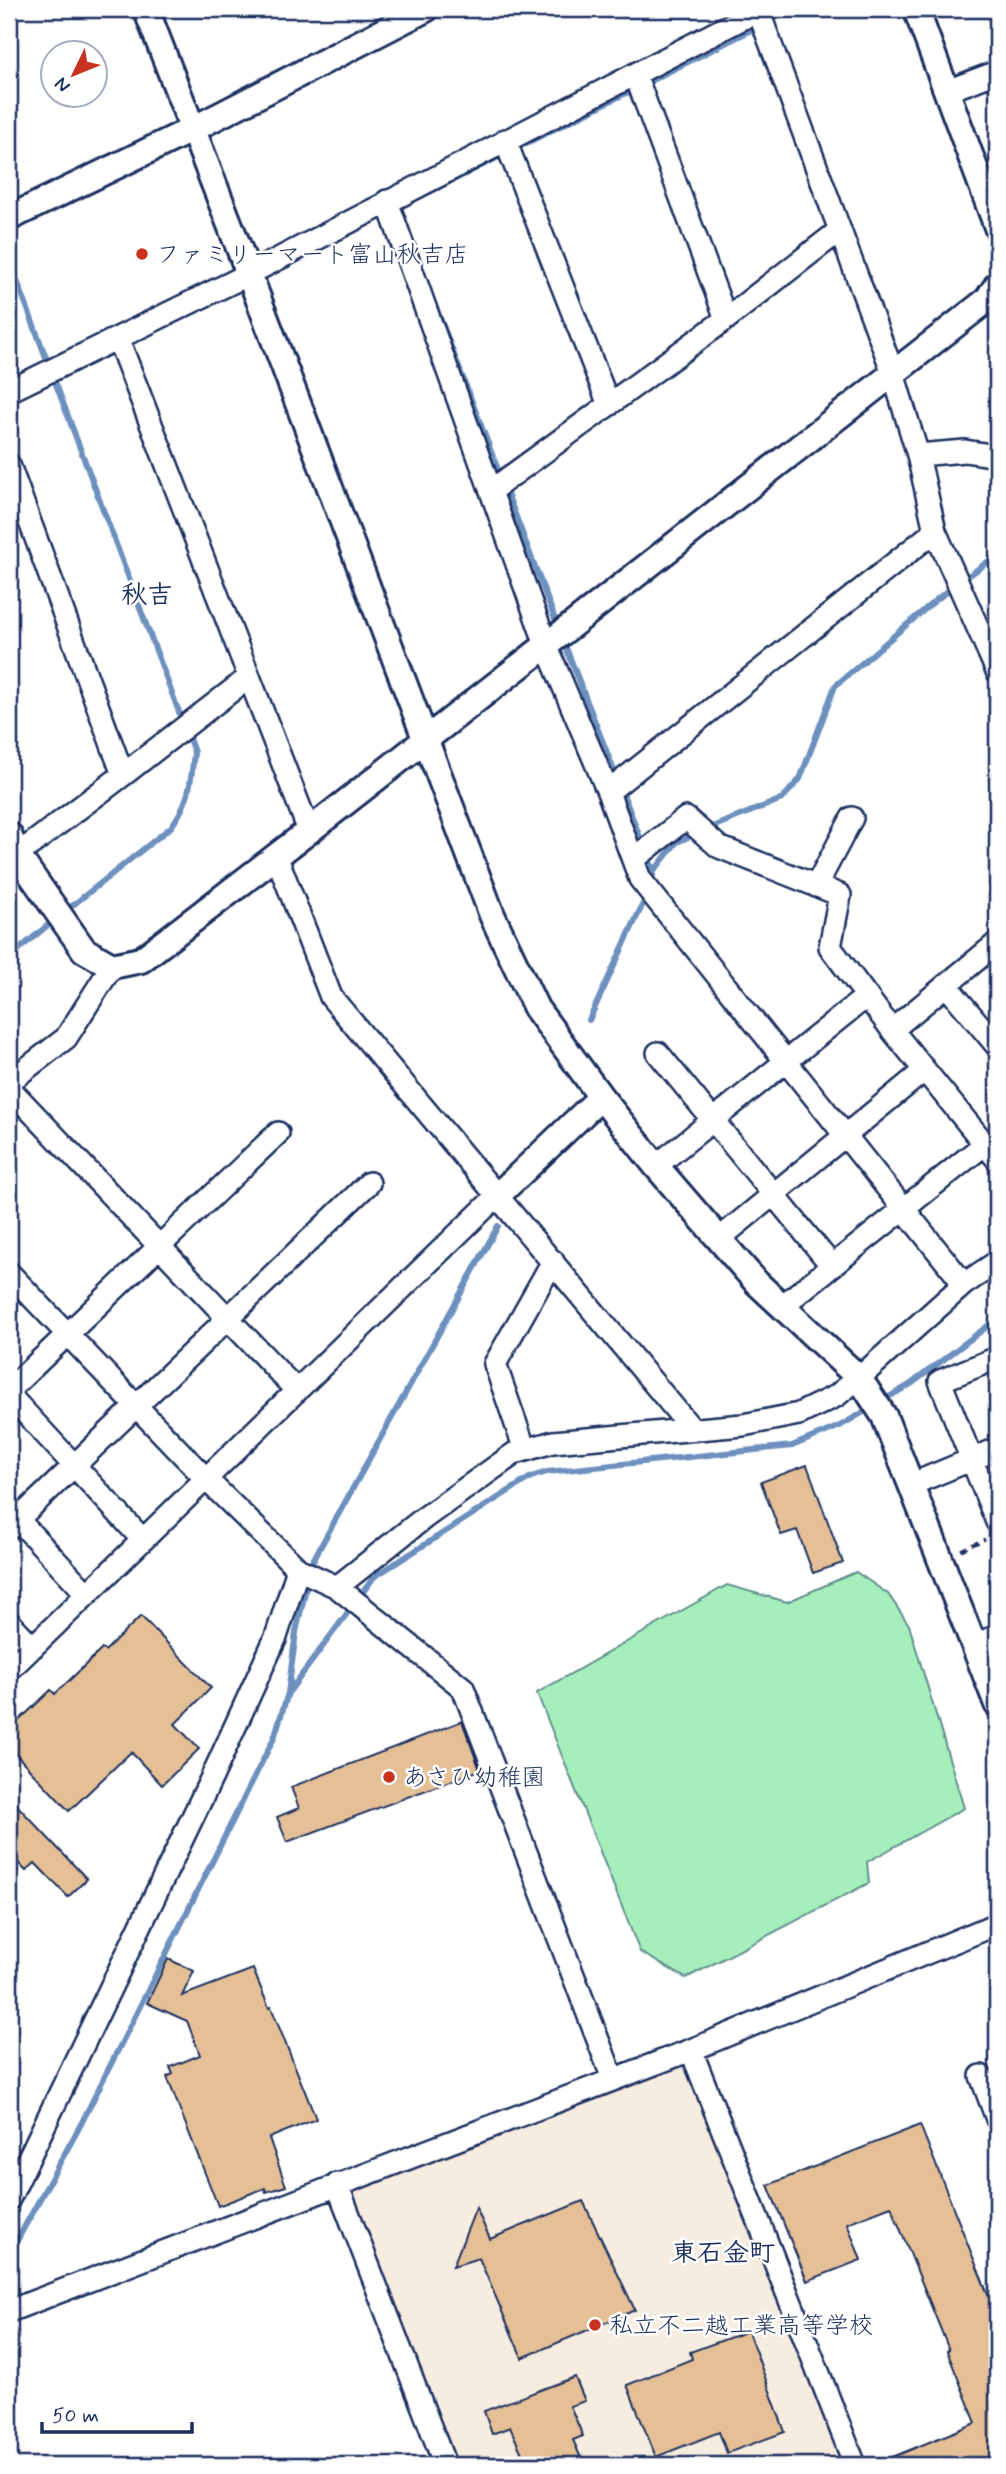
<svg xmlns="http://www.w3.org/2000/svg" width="1006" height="2474" font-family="Mynerve,'Klee One',sans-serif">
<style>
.built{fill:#f7ece0}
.pitch{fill:#a6efbd;stroke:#608f8e;stroke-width:2}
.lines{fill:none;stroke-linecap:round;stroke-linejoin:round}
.stream{stroke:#6d90be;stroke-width:6}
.building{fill:#e5c096;stroke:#1b2f5e;stroke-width:2}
.minor-casing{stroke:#1b2f5e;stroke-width:26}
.tertiary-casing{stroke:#1b2f5e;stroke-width:30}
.path{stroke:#1b2f5e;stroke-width:3.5;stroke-dasharray:7 5;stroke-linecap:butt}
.minor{stroke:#fff;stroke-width:21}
.tertiary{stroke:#fff;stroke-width:24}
.poi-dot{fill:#c8321e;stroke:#fff;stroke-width:2.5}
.labels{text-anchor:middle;stroke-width:5;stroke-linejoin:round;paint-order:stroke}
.poi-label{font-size:24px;fill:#1b2f5e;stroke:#fff;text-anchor:start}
.neighbourhood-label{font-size:26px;font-weight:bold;fill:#1b2f5e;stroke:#fff}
</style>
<rect width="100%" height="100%" fill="#fff"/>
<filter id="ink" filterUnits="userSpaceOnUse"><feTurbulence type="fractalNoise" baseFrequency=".0143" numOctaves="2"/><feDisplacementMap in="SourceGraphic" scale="14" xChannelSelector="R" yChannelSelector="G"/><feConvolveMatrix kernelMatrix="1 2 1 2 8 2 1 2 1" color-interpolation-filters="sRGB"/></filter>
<g filter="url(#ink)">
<!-- built -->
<path class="built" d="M691,2050L855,2465H445L337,2184Z"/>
<!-- pitch -->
<path class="pitch" d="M856,1572L888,1594L909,1625L964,1808L867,1862L869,1883L686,1978L640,1952L537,1693L727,1585L787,1602Z"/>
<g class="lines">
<!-- stream -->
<path class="stream" d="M429,192L793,9
M9,259L194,752C191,783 190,801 171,827L63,913
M437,310L558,627
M563,640L643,845
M707,829L782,799L800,779L835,686L937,599L997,555
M647,855L654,871L650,885
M654,871L677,842L697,833
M9,955L17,951L54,920
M589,1020L647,895
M882,1401L911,1384L997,1319
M289,1692L374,1577L531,1477L547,1472L792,1446L840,1426L872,1407
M9,2255L81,2124L274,1738L288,1693L296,1632L312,1562L498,1226"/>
</g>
<!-- building -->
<path class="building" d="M807,1465L843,1563L813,1573L797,1530L781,1535L761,1482Z
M141,1616L211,1688L175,1724L199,1749L162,1785L131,1752L69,1811L9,1747V1730L51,1690L55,1694L102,1649L105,1651Z
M462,1721L480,1770L287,1842L277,1817L299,1808L291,1787Z
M9,1797L87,1879L68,1897L35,1863L26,1871L9,1853Z
M168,1959L194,1971L182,1996L253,1969L269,2008L271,2007L316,2119L269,2138L286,2186L266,2192L265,2188L218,2206L167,2077L173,2074L170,2067L200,2055L187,2021L147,2003Z
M920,2125L997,2317V2465H873L976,2423L947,2351L949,2350L891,2206L847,2223L861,2260L807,2281L768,2185Z
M583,2201L635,2310L522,2358L479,2258L453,2266L476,2208L490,2239Z
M748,2331L785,2432L727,2453L719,2432L656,2457L627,2385L692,2359L690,2352Z
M575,2377L585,2401L570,2406L583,2436L573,2440L584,2465H527L510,2427L492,2434L484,2411Z"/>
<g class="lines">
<!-- minor casing -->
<g class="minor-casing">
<path id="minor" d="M758,10L893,373L918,455L935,531L997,671
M635,74L726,319
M947,91L997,72
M505,140L609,405
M387,201L546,645L608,792L640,879L964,1284
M118,339L309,831
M9,391L249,274L761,9
M918,455L965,451L997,456
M9,465L123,775
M492,490L726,319L840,230
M608,792L935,531
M276,855L331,997L691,1428
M633,860L686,818L719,847L840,895L830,947L892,1030L997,1159
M9,861L123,775L248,678
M816,886L852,818
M946,985L997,1046
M892,1030L997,943
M658,1053L832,1266
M9,1082L66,1038L112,966
M9,1088L297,1391
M656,1166L867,996
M719,1239L925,1070
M9,1273L206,1479L298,1569L337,1587L463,1688L613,2079
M782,1306L985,1144
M997,1358L940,1381L997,1522
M9,1390L278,1133
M9,1395L143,1540
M525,1450L495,1364L553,1261
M910,1485L997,1449
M10,1511L87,1594
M9,1528L369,1183
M337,1587L424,1518L515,1453L553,1442L743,1425L799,1414L836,1396L859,1378L964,1284L997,1262
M9,1622L33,1647
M974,1645L997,1636
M9,1670L497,1196
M691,2050L855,2465
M981,2076L997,2119
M337,2184L445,2465
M9,2199L212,1777L276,1637L298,1569
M9,2311L691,2050L997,1924"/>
</g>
<!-- tertiary casing -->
<g class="tertiary-casing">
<path id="tertiary" d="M146,9L249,274L492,915L536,1008L601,1097L656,1166L757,1283L859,1378L884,1416L997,1704
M916,9L997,227
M9,218L193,129L426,9
M9,835L18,856L84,950L112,966L141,960L309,831L987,300L997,285
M497,1196L601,1097"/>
</g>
<!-- path -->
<path class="path" d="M961,1550L985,1539"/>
<!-- minor -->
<use href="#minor" class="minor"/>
<!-- tertiary -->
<use href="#tertiary" class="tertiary"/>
</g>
</g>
<!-- markers -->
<g class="poi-dot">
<circle cx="142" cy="254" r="7"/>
<circle cx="389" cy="1777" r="7"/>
<circle cx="595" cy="2325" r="7"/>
</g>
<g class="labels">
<!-- poi labels -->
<g class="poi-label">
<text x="156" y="262">ファミリーマート富山秋吉店</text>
<text x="403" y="1785">あさひ幼稚園</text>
<text x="609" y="2333">私立不二越工業高等学校</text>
</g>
<!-- neighbourhood labels -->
<g class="neighbourhood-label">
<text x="147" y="603">秋吉</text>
<text x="723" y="2261">東石金町</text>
</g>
</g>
<!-- margin -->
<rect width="1006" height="2474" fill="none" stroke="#fff" stroke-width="35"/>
<rect x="18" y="18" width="971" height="2439" fill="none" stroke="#1b2f5e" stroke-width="2.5" filter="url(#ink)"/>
<!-- north arrow -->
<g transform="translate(74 74) rotate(227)"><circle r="33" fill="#ffffff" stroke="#a4acbf" stroke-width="2"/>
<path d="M0-5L12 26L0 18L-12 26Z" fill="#c8321e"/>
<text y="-10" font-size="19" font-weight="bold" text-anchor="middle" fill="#1b2f5e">N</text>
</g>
<!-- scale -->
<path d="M42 2422v10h150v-10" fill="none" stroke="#1b2f5e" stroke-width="3.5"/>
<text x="52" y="2422" font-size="21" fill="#1b2f5e" stroke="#ffffff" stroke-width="5" paint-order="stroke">50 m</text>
</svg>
